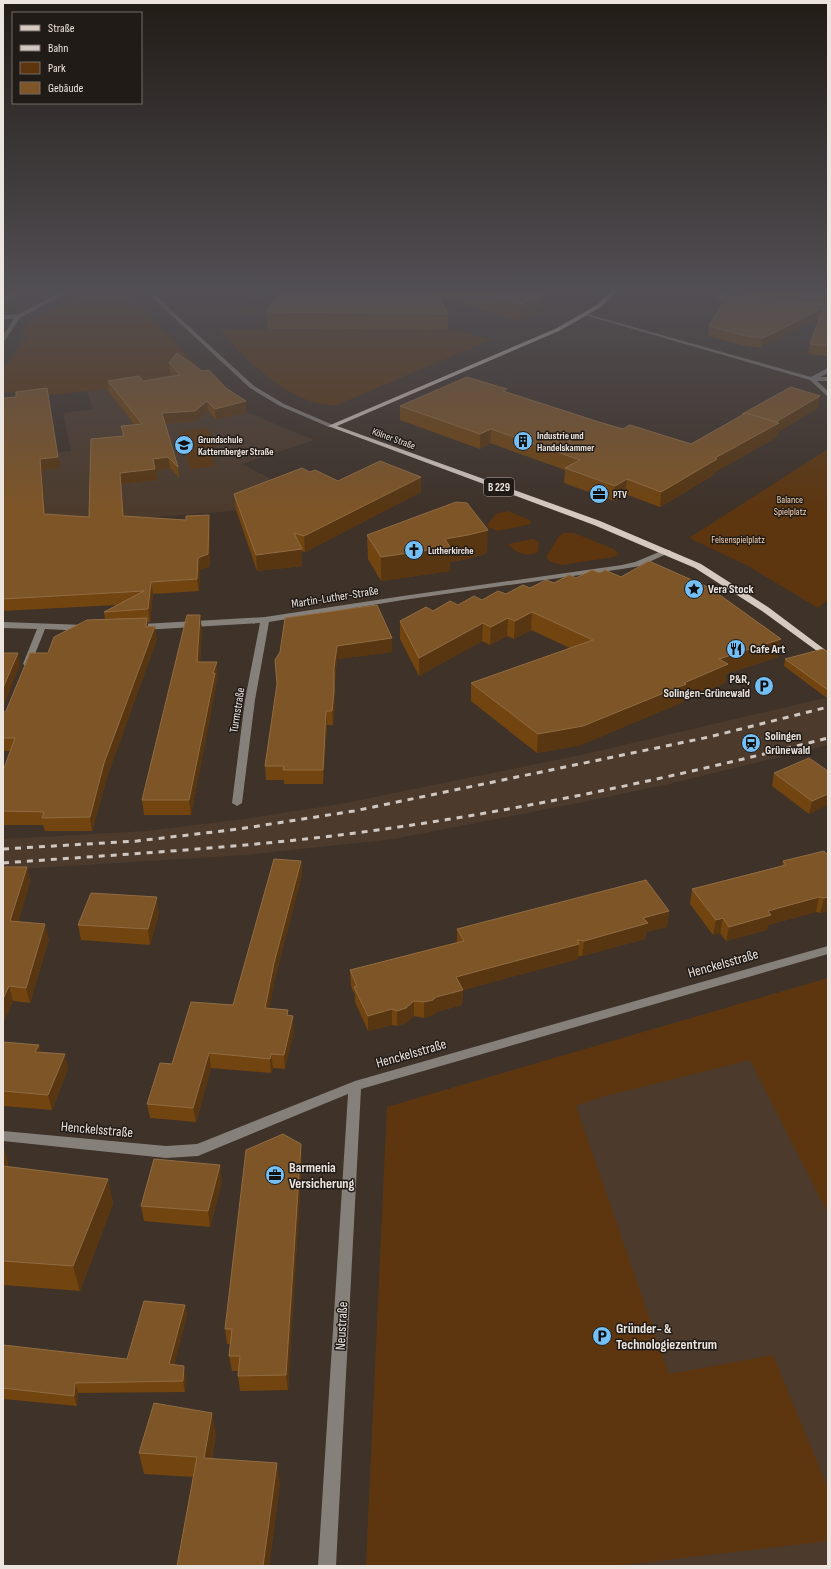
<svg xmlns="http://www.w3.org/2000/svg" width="831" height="1569" font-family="'Sofia Sans Condensed',sans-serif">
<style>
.built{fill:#4c3b2d}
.green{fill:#5d360f}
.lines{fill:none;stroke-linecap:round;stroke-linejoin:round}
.minor{fill:#86807b;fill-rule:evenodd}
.major{fill:#d6cac0;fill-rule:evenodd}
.rail{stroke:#d0c7c1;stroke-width:3;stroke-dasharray:6 6;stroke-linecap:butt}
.wall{fill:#714410}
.shaded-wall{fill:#573611}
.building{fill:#7e5527;stroke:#906c43}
.labels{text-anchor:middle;stroke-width:3;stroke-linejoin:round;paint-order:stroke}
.far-poi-label{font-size:10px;font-weight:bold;fill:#ece4de;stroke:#211b17;text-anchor:start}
.far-street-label{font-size:10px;fill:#ece4de;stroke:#211b17}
.far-park-label{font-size:10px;fill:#f8d3b5;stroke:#211b17}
.shield{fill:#211b17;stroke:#afa8a2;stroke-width:1}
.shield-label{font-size:11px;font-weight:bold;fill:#ece4de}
.poi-label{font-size:12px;font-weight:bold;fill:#ece4de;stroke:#211b17;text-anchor:start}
.street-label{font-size:12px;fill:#ece4de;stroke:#211b17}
.near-street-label{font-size:14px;fill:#ece4de;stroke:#211b17}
.near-poi-label{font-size:14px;font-weight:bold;fill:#ece4de;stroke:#211b17;text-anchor:start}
</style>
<rect width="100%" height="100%" fill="#3e3229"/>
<!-- built -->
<path class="built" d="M106,389L247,412L314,440L242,464L277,482L273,495L233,511L141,518L21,521L3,458L71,451L63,413L93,409L87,391Z
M825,698L828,700V745L669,784L583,802L394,839L245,855L3,870V839L146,831L244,819L340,804L581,755Z
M828,978V1566H366L387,1107Z"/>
<!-- green -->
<path class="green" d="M87,290H126L128,292L206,376L109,392L106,389L19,398L17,392L3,393V370L28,334H19L31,321Z
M255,292L266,298H255L245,311H258C248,316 237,315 229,307L242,308Z
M220,329L459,331L490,340L337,405C296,408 243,360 220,329Z
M208,428L216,450L210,451L215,466L190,469L180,431Z
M828,449V600L818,608L748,566L689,538Z
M508,511L530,520L531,524L498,531L488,527L487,525L496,514Z
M563,533H574L614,549L619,554L614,557L562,565L551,562L546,557L559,536Z
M532,539L536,540L539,542L538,552C528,558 515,553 508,544Z
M828,978V1214L750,1060L601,1097L576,1106L669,1374L773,1355L828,1488V1541L615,1566H366L387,1107Z"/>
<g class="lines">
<!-- minor -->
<path class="minor" d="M65,290H72L20,318L5,340L3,341V335L14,319H3V315H17Z
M144,290H149L254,386L284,404L333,425V427H329L280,406L250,388Z
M724,290H730L724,299L740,301V303L719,301L718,300Z
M584,313L811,377L828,368V373L820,377H828V381H817L828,391V397L810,380L584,315Z
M664,550H670L671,552L640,566L622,569L403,600L269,622L255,700L242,803L237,806L232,803L245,700L260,623L143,630L139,627L143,624L265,617L403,596L622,565L635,562Z
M3,622L85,625L89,628L85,631L45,629L31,664L27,667L23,664L37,629L3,628Z
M828,946V954L361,1089L336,1566H318L348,1094L198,1156L166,1158L3,1141V1131L166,1146L197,1144L355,1081Z"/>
<!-- major -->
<path class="major" d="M613,290H618L601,307L559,331L337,426L600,521L701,564L768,607L828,652V659L762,611L695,568L594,525L328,426L555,329L597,305Z"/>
<!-- rail -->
<path class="rail" d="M3,849L137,841L239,829L354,811L709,737L828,707
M3,863C123,854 244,848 363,832C520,811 675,777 828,738"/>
</g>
<!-- wall -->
<path class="wall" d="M282,290H545L539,313L519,321L440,297L448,314V330L268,329L266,312Z
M743,290H828V356L808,354L810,344L819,318L761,348L745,346L708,336L709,326L740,297L743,296Z
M169,363L247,412L216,420L208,411L196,421L165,424L178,467L179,478L170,468L156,470L157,480L121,484L124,516L210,527V566L200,570L199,591L153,594L150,622H148V627L157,639L107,777L92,831H45L43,825H3V771L10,751H3V713L6,711L48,653L105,620L104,612L117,605L3,611V398L60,468L42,470L45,514L89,517L123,436L121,426L135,425L109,392L108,381H143L172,376L170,373Z
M507,392L599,422L623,429L691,444L742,415V414L818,408L778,432L777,437L715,472V474L660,507L625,494L614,501L564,483L565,470L490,443L480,449L400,420V406Z
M310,472L338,481L421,492L305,552L302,551V566L257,571L236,510L234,494Z
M367,535L487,553L467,559L450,562V571L381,581L368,559Z
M576,578L778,657L726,674L725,683L683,701V702L581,745L537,753L471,701V683L570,648L531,630L514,639L507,636L490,645L482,641L419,676L400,639V621L433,611Z
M202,629L200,662L218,676L216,683V687L191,815H144L142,800Z
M392,652L337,659L335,682V706L333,725H327L323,784H284V780H266L265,766L277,686L275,660Z
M828,652V699L784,666L785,659Z
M828,771L809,814L772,786L774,773Z
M828,855V911L820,913L816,912L768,925L767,930L726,941L720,933L713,935L690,904L692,889L782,866L783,861Z
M301,861L302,875L275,978L269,1008L289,1015L294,1030L285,1069L273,1068L271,1073L211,1068L196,1122L150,1118L147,1104L172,1064L233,1005Z
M3,867H27L30,882L18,922L49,939L30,1003L13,1001L3,1023Z
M669,911L667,927L646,932L645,939L582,956H578V959L463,990L462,1005L436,1012L433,1015L424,1018L414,1016L406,1023L397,1026L392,1025L368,1031L355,1002V995L351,986L350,970L457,942V929Z
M159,913L150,945L81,940L78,925Z
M3,1042L39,1045L41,1053L68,1069L52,1110L3,1106Z
M301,1144L302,1159L288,1390L240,1391L238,1376V1371H232L229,1356L231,1344H227L225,1329Z
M3,1145L8,1163L7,1167L108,1179L113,1204L80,1291L3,1285Z
M222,1181L210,1227L144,1221L141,1206Z
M185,1305L187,1315L174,1365L186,1376L185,1392L78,1393L77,1406L3,1399V1345L127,1359Z
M216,1433L212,1458L280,1483L269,1566H177L193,1477L144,1474L139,1453Z"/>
<!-- shaded-wall -->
<path class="shaded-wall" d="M14,290H22L4,314H3V305Z
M542,290H545L539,313L519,321L520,304Z
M823,308L821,317L761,348L763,338Z
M47,388L60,468L42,470L46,525L44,514L40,459Z
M820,396L818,408L778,432L777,437L715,472V474L660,507L661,492L715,458Z
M207,401L208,411L196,421L163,424L162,413Z
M246,401L247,412L216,420L215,409Z
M491,429L490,443L480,449V434Z
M168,457L170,468L156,470L157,480L121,484L125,527L123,516L120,473L153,459Z
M421,477V492L305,552L304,536Z
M627,479L625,494L614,501L615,486Z
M209,515L210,527V566L200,570L199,591L197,579L198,558Z
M488,530L487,553L467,559L450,562V571L381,581V557L445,539Z
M302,549V566L257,571L256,555Z
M151,582L153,594L150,622L148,609Z
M532,612L531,630L514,639L515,621Z
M200,615L202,629L199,676L197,662Z
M147,618L149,631L146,627Z
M508,618L507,636L490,645L491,627Z
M483,623L482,641L419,676V658Z
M155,626L157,639L107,777L92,831L90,817L104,763Z
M392,638V652L337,659L335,682V706L333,725L332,711L334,668L337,646Z
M781,639L778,657L726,674L725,683L683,701V702L581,745L537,753L538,734L684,683L719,659Z
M18,653L20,665L3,708V688Z
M217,662L218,676L216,683V687L191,815L189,800L213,673Z
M326,711L327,725L323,784V770Z
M828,794V805L809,814L812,801Z
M301,861L302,875L275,978L267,1022L265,1008L274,963Z
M27,867L30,882L14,936L10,921Z
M157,897L159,913L150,945L148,929Z
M819,897L816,912L768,925L767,930L726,941L729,927L768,911Z
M828,897V911L820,913L824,898Z
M669,911L667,927L646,932L645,939L582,956L584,941L643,918Z
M723,918L720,933L713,935L716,920Z
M45,924L49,939L30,1003L26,988Z
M579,944L578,959L463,990L462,1005L436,1012L433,1015L424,1018V1002L456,977Z
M9,986L13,1001L3,1023V999Z
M414,1001V1016L406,1023L397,1026V1011Z
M392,1009V1025L368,1031V1016Z
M293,1016L294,1030L285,1069L284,1055Z
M39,1045L43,1060L35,1052Z
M209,1053L211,1068L196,1122L193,1108Z
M65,1054L68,1069L52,1110L48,1095Z
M271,1054L273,1068L271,1073L270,1059Z
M301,1144L302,1159L288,1390L286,1375Z
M3,1145L8,1163L3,1176Z
M220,1165L222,1181L210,1227L208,1211Z
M108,1179L113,1204L80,1291L73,1266Z
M185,1305L187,1315L172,1375L169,1364Z
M184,1366L186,1376L185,1392L183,1381Z
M75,1383L78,1393L77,1406L74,1396Z
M212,1413L216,1433L208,1478L204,1458Z
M277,1463L280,1483L269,1566H263Z"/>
<!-- building -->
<path class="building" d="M3,290H14L3,305Z
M282,290H436L448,314L266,312Z
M471,290H542L540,296L520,304Z
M744,290H828V299Z
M727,296L740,297L741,296L828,305V346L810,344L823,308L763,338L746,336L709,326Z
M177,353L202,371L209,370L226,388L246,401L215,409L207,401L195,411L162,413L178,467L168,457L153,459L155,469L120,473L123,516L186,520V516L209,515L208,554L198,558L197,579L151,582L148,609L104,612L144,591L3,599V398L16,397V392L47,388L58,457L40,459L44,514L89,517L91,439L124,436L121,426L142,424L108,381L139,376L143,381L180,375L169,363Z
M467,377L507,389L503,391L599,422L623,429L630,425L691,444L746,413L779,423L715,458L717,459L661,492L627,479L615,486L565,468L580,460L491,429L480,434L400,406Z
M791,387L820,396L776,422L746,413L743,414H742Z
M380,461L421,477L304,536L294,533L302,549L256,555L234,494L302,468L310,472L315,470L338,481Z
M456,502L467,503L488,530L468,535L445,539L450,547L381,557L367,535Z
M649,561L710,588L781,639L719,659L728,664L684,683L686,684L583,726L538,734L471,683L593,640L532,612L515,621L508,618L491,627L483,623L419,658L400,621L426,607L433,611L450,601L458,605L474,596L482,600L498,591L506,594L523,585L530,588L546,580L554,583L569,575L576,578L592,570L600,573L605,570L621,577Z
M377,605L392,638L337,646L334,668V692L332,711H326L323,770H283L284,766H265L277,684L275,660L280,652L285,618Z
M187,615H200L197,662H217L213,673H215L189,800H142Z
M147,618L146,627L155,626L104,763L90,817L42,818L44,812L3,811V771L15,738H3V713L6,711L30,653H48L54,637L87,620Z
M823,649L828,652V690L785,659Z
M3,653H18L3,688Z
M809,758L828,771V794L812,801L774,773Z
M824,851L828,855V897L824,898L819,897L768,911L771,915L729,927L723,918L716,920L692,889L786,865L783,861Z
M274,859L301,861L274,963L265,1008L288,1010L287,1015L293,1016L284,1055L271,1054L270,1059L209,1053L193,1108L147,1104L160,1063L172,1064L191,1002L233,1005Z
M3,867H27L10,921L45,924L26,988L9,986L3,999Z
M646,880L669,911L643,918L648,923L584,941L577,940L579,944L456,977L463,990L436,997L433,1000L424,1002L414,1001L406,1008L397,1011L392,1009L368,1016L354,987L357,986L350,970L464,941L457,929Z
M91,893L157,897L148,929L78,925Z
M3,1042L39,1045L35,1052L65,1054L48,1095L3,1091Z
M283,1134L301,1144L286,1375L238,1376L240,1356H229L232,1329H225L246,1150Z
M154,1159L220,1165L208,1211L141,1206Z
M3,1166L108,1179L73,1266L3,1261Z
M144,1301L185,1305L169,1364L184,1366L183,1381L75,1383L74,1396L3,1388V1345L127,1359Z
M154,1403L212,1413L204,1458L277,1463L263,1566H177L197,1457L139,1453Z"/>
<!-- sky -->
<linearGradient id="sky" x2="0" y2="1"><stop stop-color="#221c17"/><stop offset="0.57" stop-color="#524f54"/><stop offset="1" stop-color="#524f54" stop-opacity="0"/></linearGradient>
<rect width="831" height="510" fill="url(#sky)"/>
<!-- icons -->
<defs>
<g id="building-disc" transform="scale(1)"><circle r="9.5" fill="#74c0f6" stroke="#211b17"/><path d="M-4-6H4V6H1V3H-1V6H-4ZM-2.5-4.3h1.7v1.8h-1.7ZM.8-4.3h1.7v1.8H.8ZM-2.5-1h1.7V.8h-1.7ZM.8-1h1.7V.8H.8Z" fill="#111"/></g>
<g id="school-disc" transform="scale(1)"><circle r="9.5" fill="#74c0f6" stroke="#211b17"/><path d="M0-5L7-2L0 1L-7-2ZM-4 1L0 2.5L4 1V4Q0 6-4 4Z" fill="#111"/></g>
<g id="office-disc" transform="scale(1)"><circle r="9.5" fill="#74c0f6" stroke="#211b17"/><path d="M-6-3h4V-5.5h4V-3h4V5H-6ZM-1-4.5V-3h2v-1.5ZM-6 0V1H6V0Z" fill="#111"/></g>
<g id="church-disc" transform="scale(1)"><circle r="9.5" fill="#74c0f6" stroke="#211b17"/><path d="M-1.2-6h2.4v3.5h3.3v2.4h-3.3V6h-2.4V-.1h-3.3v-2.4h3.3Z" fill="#111"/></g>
<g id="sight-disc" transform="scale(1)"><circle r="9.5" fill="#74c0f6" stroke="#211b17"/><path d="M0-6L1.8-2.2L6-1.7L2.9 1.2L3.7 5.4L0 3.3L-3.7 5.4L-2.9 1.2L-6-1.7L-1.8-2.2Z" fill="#111"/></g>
<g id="restaurant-disc" transform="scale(1)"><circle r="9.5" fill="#74c0f6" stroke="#211b17"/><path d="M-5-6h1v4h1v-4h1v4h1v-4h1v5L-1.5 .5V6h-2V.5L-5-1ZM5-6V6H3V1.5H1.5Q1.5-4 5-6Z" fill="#111"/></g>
<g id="parking-disc" transform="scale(1)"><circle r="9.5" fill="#74c0f6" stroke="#211b17"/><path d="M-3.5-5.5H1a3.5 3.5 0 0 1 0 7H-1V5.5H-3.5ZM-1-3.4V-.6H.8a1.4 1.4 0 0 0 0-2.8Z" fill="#111"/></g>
<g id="station-disc" transform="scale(1)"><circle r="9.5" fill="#74c0f6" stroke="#211b17"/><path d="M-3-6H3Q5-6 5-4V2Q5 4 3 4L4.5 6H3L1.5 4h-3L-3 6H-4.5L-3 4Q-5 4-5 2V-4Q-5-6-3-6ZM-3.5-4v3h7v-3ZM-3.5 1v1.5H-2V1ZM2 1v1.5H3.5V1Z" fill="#111"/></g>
</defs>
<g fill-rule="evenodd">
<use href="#building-disc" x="523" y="441"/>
<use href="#school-disc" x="184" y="445"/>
<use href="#office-disc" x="599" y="494"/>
<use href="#church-disc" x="414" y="550"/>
<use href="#sight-disc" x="694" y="589"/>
<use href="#restaurant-disc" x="736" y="649"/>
<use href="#parking-disc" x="764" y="686"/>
<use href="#station-disc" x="751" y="743"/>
<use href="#office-disc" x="275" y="1175"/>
<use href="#parking-disc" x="602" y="1336"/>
</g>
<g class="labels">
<!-- far-poi labels -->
<g class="far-poi-label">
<text x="537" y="439">Industrie und<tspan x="537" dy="12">Handelskammer</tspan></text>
<text x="198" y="443">Grundschule<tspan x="198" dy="12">Katternberger Straße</tspan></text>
<text x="613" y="498">PTV</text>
<text x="428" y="554">Lutherkirche</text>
</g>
<!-- far-street labels -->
<g class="far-street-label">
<text transform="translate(394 438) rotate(20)" y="4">Kölner Straße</text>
</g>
<!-- far-park labels -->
<g class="far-park-label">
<text x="790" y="503">Balance<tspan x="790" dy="12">Spielplatz</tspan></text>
<text x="738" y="543">Felsenspielplatz</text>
</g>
<!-- shield labels -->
<rect class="shield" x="484" y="478" width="30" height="18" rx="3"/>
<g class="shield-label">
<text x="499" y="491">B 229</text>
</g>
<!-- poi labels -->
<g class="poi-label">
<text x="708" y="593">Vera Stock</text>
<text x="750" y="653">Cafe Art</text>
<text x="750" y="683" text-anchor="end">P&amp;R,<tspan x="750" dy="14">Solingen-Grünewald</tspan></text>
<text x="765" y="740">Solingen<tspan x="765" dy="14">Grünewald</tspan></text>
</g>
<!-- street labels -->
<g class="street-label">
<text transform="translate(335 597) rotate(-9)" y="4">Martin-Luther-Straße</text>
<text transform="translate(237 710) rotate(-81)" y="4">Turmstraße</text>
</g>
<!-- near-street labels -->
<g class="near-street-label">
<text transform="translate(723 963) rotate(-16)" y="5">Henckelsstraße</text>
<text transform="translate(411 1053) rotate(-16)" y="5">Henckelsstraße</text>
<text transform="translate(97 1129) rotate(5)" y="5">Henckelsstraße</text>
<text transform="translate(341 1326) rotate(-87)" y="5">Neustraße</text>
</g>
<!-- near-poi labels -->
<g class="near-poi-label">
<text x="289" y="1172">Barmenia<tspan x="289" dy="16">Versicherung</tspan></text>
<text x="616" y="1333">Gründer- &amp;<tspan x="616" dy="16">Technologiezentrum</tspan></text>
</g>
</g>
<!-- border -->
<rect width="831" height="1569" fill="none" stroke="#ece4de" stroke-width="8"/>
<!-- legend -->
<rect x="12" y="12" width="130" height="92" fill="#211b17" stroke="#726b67"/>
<rect x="20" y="25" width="20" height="6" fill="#d6cac0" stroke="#726b67"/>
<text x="48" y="32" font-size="12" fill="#ece4de">Straße</text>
<rect x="20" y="45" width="20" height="6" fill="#d0c7c1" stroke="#726b67"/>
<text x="48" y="52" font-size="12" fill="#ece4de">Bahn</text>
<rect x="20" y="62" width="20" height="12" fill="#5d360f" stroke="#726b67"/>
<text x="48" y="72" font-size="12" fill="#ece4de">Park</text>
<rect x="20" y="82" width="20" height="12" fill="#7e5527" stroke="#726b67"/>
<text x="48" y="92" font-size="12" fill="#ece4de">Gebäude</text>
</svg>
